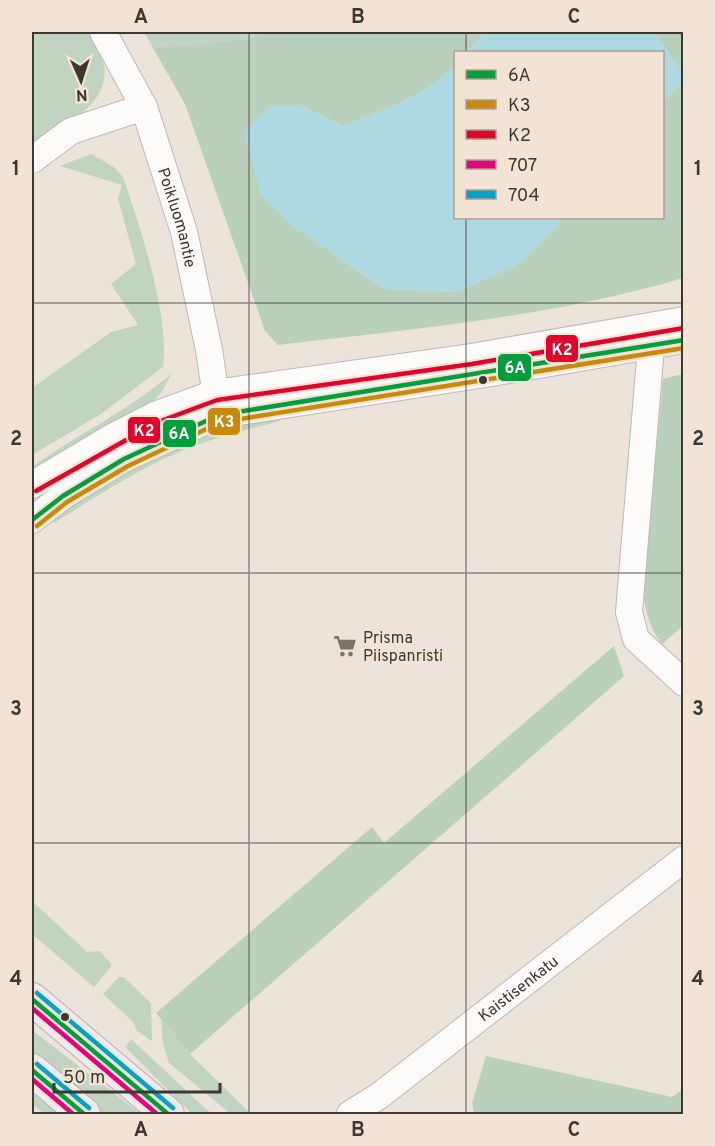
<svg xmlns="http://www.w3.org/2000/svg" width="715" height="1146" font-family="Overpass,sans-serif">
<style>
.green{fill:#c1d4c2}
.forest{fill:#b8d0bc}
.water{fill:#aed8e2}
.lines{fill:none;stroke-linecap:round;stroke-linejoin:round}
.minor-casing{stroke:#bfb9b3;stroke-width:28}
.major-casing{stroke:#bcaeb6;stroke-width:34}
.minor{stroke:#fcfbfa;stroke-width:26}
.major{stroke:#f0eaef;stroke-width:32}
.bus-1-casing{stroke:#f2e3d5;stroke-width:9}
.bus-2-casing{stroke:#f2e3d5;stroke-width:9}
.bus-3-casing{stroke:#f2e3d5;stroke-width:9}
.bus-4-casing{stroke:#f2e3d5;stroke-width:9}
.bus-5-casing{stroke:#f2e3d5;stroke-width:9}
.bus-1{stroke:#009e3d;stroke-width:4.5}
.bus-2{stroke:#c98a0c;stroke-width:4.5}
.bus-3{stroke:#e4002b;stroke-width:4.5}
.bus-4{stroke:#e5007d;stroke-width:4.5}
.bus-5{stroke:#03a3c6;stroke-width:4.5}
.grid{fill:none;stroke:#3e3832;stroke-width:1.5;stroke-opacity:0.55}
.bus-dot{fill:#3e3832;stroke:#f2e3d5;stroke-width:2}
.labels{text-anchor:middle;stroke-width:6;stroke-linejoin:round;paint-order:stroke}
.street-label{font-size:16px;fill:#3e3832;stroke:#f2e3d5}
.poi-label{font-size:16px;fill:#3e3832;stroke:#f2e3d5;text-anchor:start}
.line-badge{stroke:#f2e3d5;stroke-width:2}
.badge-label{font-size:16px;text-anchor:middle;font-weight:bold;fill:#fff}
.neatline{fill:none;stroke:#3e3832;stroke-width:2}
.grid-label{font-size:20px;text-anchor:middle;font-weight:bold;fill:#3e3832}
</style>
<rect width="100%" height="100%" fill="#ece3db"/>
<!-- green -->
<path class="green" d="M32,32H88C93,41 100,50 103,61C115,104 60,128 32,147Z
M144,32H273L247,39L153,48Z
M91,154L114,167L123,177C140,226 170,317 163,367L101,414L32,455V388L111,332L138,325L111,284L136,264L118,199L122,185L60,166Z
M172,373L161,393L144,411L32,479V467C77,434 129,411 172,373Z
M283,416L280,421C246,430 212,438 179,452C135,471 94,498 54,523L48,516L80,492L228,423Z
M32,901L87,952L100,951L112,965L94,987L32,934Z
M119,977H124L151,1003L152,1041L137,1031L133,1022L103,994Z
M161,1019L190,1054L251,1114H231L169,1063L163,1044Z
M32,1030L141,1114H104L32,1053Z
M131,1039L207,1110L213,1114L191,1113L125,1047Z
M32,1091L59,1114H45L32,1104Z"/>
<!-- forest -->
<path class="forest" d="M273,32H486L467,52H456L455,65C427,96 381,111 343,126L300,105L291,225L385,289L455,292L517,265L564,218H662L663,102L683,80V278C551,317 414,329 278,345L265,331L185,104L153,48L247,39Z
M654,32H683V74Z
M683,374V626L662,644C649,627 645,611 643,590L663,379Z
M614,646L624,676L190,1054L156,1013L372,827L384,843Z
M486,1056L672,1097L683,1089V1114H474L472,1103Z"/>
<!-- water -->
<path class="water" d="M486,32H654L683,74V80L663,102L662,52H467Z
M455,65L456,218H564L517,265L455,292L385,289L291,225L261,196L244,132L271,106L300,105L343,126C381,111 427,96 455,65Z"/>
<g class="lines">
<!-- minor casing -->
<g class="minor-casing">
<g id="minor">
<path id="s1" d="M103,32L144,107L184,232L209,350L218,410"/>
<path d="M32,160L71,131L144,107"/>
<path d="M649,331L651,347L629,612L636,639L684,683"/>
<path d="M32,485L114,436L155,415L215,393L471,357L684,320"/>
<path d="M32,520L63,496L124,459L219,415L492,373L684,340"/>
<path id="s2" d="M350,1114L379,1096L684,859"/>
</g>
</g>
<!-- major casing -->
<g class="major-casing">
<path id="major" d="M32,999L168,1114
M32,1070L84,1114"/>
</g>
<!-- minor -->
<use href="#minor" class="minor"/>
<!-- major -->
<use href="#major" class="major"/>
<!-- bus-1 casing -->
<g class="bus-1-casing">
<path id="bus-1" d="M32,520L63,496L124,459L219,415L684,340
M32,999L168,1114
M32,1070L84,1114"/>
</g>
<!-- bus-2 casing -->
<g class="bus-2-casing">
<path id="bus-2" d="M37,526L67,502L128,466L221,422L684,348"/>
</g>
<!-- bus-3 casing -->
<g class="bus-3-casing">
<path id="bus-3" d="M36,491L158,422L217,400L472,364L684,328"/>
</g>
<!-- bus-4 casing -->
<g class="bus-4-casing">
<path id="bus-4" d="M32,1008L157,1114
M32,1079L73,1114"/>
</g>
<!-- bus-5 casing -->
<g class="bus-5-casing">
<path id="bus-5" d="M37,993L173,1108
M37,1064L89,1108"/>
</g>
<!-- bus-1 -->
<use href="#bus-1" class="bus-1"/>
<!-- bus-2 -->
<use href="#bus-2" class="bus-2"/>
<!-- bus-3 -->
<use href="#bus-3" class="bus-3"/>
<!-- bus-4 -->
<use href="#bus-4" class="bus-4"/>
<!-- bus-5 -->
<use href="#bus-5" class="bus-5"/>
</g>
<!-- grid -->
<path class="grid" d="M249,32V1114M466,32V52M466,218V1114M32,303H684M32,573H684M32,843H684"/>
<!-- icons -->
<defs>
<g id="supermarket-bare" transform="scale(1.8)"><path d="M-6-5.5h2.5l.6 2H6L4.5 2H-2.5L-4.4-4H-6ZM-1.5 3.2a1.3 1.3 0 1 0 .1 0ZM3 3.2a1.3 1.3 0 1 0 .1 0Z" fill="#7b746d" stroke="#f2e3d5" stroke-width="2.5" paint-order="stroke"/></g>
</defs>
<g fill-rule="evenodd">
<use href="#supermarket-bare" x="345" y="646"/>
</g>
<!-- markers -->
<g class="bus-dot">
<circle cx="483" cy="380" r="5"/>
<circle cx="65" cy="1017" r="5"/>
</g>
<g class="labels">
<!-- street labels -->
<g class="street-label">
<text dy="6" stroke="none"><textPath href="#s1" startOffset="201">Poikluomantie</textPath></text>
<text dy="6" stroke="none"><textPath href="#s2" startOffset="210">Kaistisenkatu</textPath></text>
</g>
<!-- poi labels -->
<g class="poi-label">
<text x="363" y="643">Prisma<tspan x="363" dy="18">Piispanristi</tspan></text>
</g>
</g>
<g class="line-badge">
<rect x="545" y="334" width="34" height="29" rx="6" fill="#e4002b"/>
<rect x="497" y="353" width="35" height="29" rx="6" fill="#009e3d"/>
<rect x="207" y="407" width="34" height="29" rx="6" fill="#c98a0c"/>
<rect x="127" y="416" width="34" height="28" rx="6" fill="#e4002b"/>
<rect x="162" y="419" width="35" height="29" rx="6" fill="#009e3d"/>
</g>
<g class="badge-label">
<text x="562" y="355">K2</text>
<text x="515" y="373">6A</text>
<text x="224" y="427">K3</text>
<text x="144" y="436">K2</text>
<text x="179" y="439">6A</text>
</g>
<!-- border -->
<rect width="715" height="1146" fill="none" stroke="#f2e3d5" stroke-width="66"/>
<!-- legend -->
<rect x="454" y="51" width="210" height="168" fill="#f2e3d5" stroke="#aa9f94" stroke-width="1.5"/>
<rect x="466" y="70" width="30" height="9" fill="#009e3d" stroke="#aa9f94" stroke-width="1.5"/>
<text x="508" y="81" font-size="18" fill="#3e3832">6A</text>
<rect x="466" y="100" width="30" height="9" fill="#c98a0c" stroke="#aa9f94" stroke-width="1.5"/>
<text x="508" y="111" font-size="18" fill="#3e3832">K3</text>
<rect x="466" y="130" width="30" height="9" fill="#e4002b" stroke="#aa9f94" stroke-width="1.5"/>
<text x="508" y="141" font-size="18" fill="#3e3832">K2</text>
<rect x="466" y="160" width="30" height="9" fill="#e5007d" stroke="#aa9f94" stroke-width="1.5"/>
<text x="508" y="171" font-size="18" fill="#3e3832">707</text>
<rect x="466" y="190" width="30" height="9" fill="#03a3c6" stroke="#aa9f94" stroke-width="1.5"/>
<text x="508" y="201" font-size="18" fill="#3e3832">704</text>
<!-- north arrow -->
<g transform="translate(81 81) rotate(177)" stroke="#f2e3d5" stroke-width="4.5" paint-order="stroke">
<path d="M0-4.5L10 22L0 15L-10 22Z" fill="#3e3832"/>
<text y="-9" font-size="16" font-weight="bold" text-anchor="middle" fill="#3e3832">N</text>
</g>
<!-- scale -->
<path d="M54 1083v9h166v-9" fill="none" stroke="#3e3832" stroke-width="3"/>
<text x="63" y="1083" font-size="18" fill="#3e3832" stroke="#f2e3d5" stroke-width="4.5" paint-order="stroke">50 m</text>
<rect x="33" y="33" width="649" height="1080" class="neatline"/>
<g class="grid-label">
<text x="141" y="23">A</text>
<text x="358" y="23">B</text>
<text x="574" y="23">C</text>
<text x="16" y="175">1</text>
<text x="698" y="175">1</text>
<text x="16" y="445">2</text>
<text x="698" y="445">2</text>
<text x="16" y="715">3</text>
<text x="698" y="715">3</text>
<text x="16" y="985">4</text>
<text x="698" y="985">4</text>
<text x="141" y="1136">A</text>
<text x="358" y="1136">B</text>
<text x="574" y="1136">C</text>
</g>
</svg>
